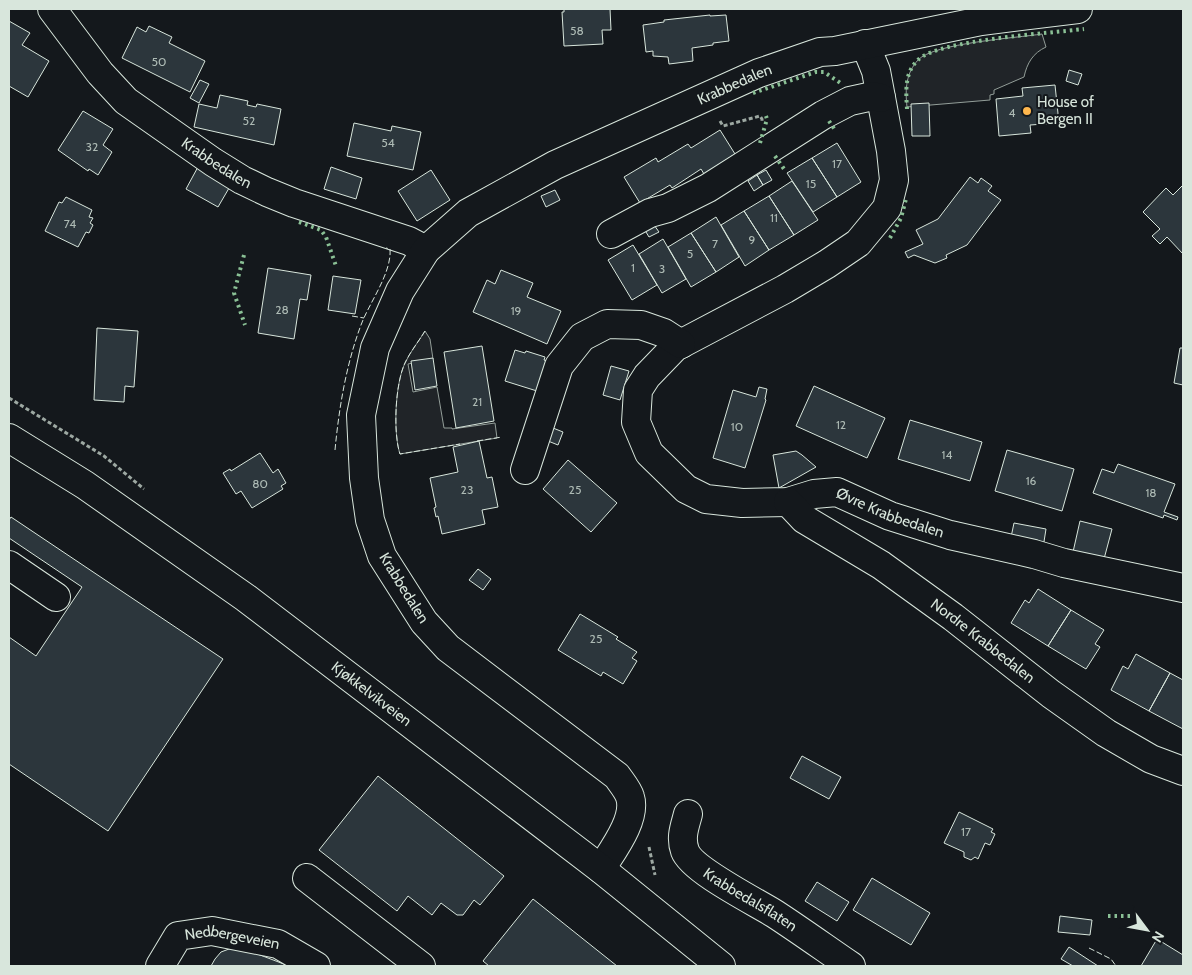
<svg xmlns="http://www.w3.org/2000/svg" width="1192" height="975" font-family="Cabin,sans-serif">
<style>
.green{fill:#202428;stroke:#939e99}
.building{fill:#2c363c;stroke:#d8e6dc}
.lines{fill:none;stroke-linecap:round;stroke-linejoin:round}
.minor-casing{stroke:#d8e6dc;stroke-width:30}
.major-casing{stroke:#d8e6dc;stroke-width:30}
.path{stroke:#9da8a2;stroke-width:3;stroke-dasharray:4 2.5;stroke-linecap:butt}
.minor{stroke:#14181c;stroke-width:28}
.major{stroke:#14181c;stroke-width:28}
.hedge{stroke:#8ac095;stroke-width:4;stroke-dasharray:2.5 4;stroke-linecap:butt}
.fence{stroke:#d8e6dc;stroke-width:1;stroke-dasharray:6 2.5;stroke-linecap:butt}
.poi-dot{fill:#ffb74d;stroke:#14181c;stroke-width:2}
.labels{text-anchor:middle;stroke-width:4;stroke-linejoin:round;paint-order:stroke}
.number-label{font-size:12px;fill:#adbab4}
.street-label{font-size:15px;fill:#d8e6dc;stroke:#14181c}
.poi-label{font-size:15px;fill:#d8e6dc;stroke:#14181c;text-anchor:start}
</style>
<rect width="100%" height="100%" fill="#14181c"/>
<!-- green -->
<path class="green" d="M1042,34L1046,47C1033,53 1027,63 1024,77L994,90V94L990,95V100L907,107C905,89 906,73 918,60C934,43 1016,38 1042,34Z
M425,331L430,339L433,359L408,364L413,392L437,387L444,428H452V429L495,423L497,438L400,454C393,433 395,384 405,363C410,352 419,341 425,331Z"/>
<!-- building -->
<path class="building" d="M564,9H610L611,30H602L603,44L564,46L562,12H564Z
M710,15V16L726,15L729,41L713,43V45L692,48L693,61L669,64L668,57L653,56V51L646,52L643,25L664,22V20Z
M9,21L30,33L22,45L49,61L28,97L9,86Z
M149,26L172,37L169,43L205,61L190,92L122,58L137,27L146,32Z
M1069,70L1082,74L1078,85L1066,81Z
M200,80L209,84L199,103L190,98Z
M1055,85L1059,123L1030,125L1031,133L999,136L996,99L1023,96L1022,88Z
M220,95L248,101L247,105L256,107L257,104L281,109L274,145L194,127L199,104L217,108Z
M929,103L930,136H912L911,104Z
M83,111L113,129L103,145L112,152L98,175L89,169L88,171L58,150Z
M354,123L391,131L392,126L421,132L413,170L347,156Z
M720,130L735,154L704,174L701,169L672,188L670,185L640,203L624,177L656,158L658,162L688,144L691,148Z
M837,143L861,182L837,197L812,158Z
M812,158L837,197L813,212L787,173Z
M199,165L232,183L218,207L186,189Z
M331,167L362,178L356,199L324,189Z
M431,170L450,200L417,221L398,191Z
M766,170L772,180L763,185L757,175Z
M757,175L763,185L754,191L748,181Z
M970,177L978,183L981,178L992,186L988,191L1001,200L967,245L946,255L947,258L935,263L914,255L908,258L905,252L923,244L916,230L938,219Z
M792,181L818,220L794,235L769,196Z
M1183,185V254L1167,237L1160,244L1152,236L1160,229L1143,212L1166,188L1173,195Z
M555,190L560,200L546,207L541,196Z
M769,196L794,235L769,250L744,211Z
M66,197L92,210L89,217L93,218L90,223L93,225L89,233L86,232L78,247L45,231L59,202L62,203Z
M744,211L769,250L745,266L721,225Z
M716,217L739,257L716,272L691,233Z
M652,222L659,232L649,237L643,227Z
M691,233L716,272L691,287L668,247Z
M663,239L686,279L662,293L639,254Z
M633,245L657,285L632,300L608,260Z
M268,268L311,275L307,300L300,299L294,339L258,333Z
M501,270L533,283L527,297L561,311L547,344L473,312L487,280L495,284Z
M333,276L361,280L355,314L328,310Z
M97,328L138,331L134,387L125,386L124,402L94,400Z
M482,346L494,421L456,428L444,352Z
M1180,348H1183V385L1174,383Z
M515,350L525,353L526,351L545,357L544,360L547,361L537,391L505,381Z
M433,358L437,386L415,390L411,361Z
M611,366L629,371L620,400L603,395Z
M814,386L885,418L867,458L796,426Z
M759,387L767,389L765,399L766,400L745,468L713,458L733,390L756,397Z
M910,420L982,442L970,481L898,459Z
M548,426L563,432L558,445L543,439Z
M479,441L487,478L492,477L498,507L482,510L485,524L442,534L438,516L436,517L434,508L436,507L430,478L458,472L453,447Z
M1007,450L1074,469L1062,511L995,491Z
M796,451L802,455L816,467L779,488L773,455Z
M260,453L273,473L278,469L286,483L281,486L283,489L252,508L241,491L236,494L223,473L230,469L231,471Z
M568,460L617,503L591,532L543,489Z
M1118,464L1175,484L1164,512L1178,517L1177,520L1164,515L1163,518L1093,493L1102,469L1114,473Z
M11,517L223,659L108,831L9,764V637L36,656L82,587L9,538V520Z
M1080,521L1112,529L1104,559L1073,552Z
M1014,523L1046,529L1043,548L1010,542Z
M478,569L491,579L483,590L469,580Z
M1038,589L1071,610L1048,646L1011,623L1025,600L1029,603Z
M1071,610L1104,630L1095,644L1100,647L1086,669L1048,646Z
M580,614L618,637L616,639L637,652L632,658L637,661L623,684L603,672L601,676L558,650Z
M1136,654L1170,673L1149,711L1111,690L1123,666L1128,669Z
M1170,673L1183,680V729L1149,711Z
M802,756L841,777L829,799L790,778Z
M378,776L504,876L480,905L474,900L463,915H457L441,903L432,915L408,896L397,911L319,850Z
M959,812L993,829L991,832L995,834L990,845L985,843L978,859L975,857L971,860L964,857V852L944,843Z
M872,878L930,913L911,945L853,910Z
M817,882L849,902L837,921L805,901Z
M533,899L617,966H489L483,961Z
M1060,916L1092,920L1090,935L1058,932Z
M1157,939L1183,955V966H1141Z
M1069,947L1098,966H1073L1061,959Z
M238,948L247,950L289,966H211L215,959L221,952L229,949Z"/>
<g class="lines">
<!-- minor casing -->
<g class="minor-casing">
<g id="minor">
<path id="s1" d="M52,9L100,73L126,101L213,162L242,180L267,192L294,203L409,241L426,250"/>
<path id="s2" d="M865,44L876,71L891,151L894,180L887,208L858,243L827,264L785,289L675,347L647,376L638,390L636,422L649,453L686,489L706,499L742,503L788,502L814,494L837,492L890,516L950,535L1034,554L1064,563L1183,588"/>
<path d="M611,234L650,213L668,208L708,188L823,115L850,101L873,96L881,98"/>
<path d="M525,470L559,366L582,337L607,324L641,325L664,333L681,344"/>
<path id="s3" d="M788,502L804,519L881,565L953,617L1051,694L1106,733L1151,759L1183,771"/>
<path d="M9,565L56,597"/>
<path id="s4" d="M688,814C685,826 680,837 685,851C692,870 756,902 775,914C801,931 826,949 851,966"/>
<path id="s5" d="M601,869C612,851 637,819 630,797C628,790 621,782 617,776L448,648L424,622L382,556L370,520L364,478L361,415L375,348L400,291L426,250L468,213L555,165L759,73L820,52L835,51L981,21L1078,9"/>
<path d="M307,878L421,966"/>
<path id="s6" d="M160,966L178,936L212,931L278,944L316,966"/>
</g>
</g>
<!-- major casing -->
<g class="major-casing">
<g id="major">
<path id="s7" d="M9,438L85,485L246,598L601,869L721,966"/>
</g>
</g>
<!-- path -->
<path class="path" d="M720,121L723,126L760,116L762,119V121
M9,398L104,456L144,489
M649,847L655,875"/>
<!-- minor -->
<use href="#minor" class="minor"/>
<!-- major -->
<use href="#major" class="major"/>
<!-- hedge -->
<path class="hedge" d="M753,93L816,72H824L842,84
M907,109C906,91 904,72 919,59C940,40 1051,33 1084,29
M829,121L835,130
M760,143L767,119L766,116
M775,156L784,169
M299,222L321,230L326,237L336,266
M890,238L901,218L906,199
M244,255L234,293L245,325
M1108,916H1133"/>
<!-- fence -->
<path class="fence" d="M352,316L364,318
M425,331C419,341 410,352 405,363C395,384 393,433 400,454L460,444
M477,441L502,437
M335,450C339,408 346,365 361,325C369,303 392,273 390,249L386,248
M1089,948L1111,959L1116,966"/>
</g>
<!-- markers -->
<circle class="poi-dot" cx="1027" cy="111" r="5"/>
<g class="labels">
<!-- number labels -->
<g class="number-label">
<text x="577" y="35">58</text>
<text x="159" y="66">50</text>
<text x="1012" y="117">4</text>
<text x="249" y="125">52</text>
<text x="388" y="147">54</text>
<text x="92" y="151">32</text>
<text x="837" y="168">17</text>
<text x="811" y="188">15</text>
<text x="774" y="222">11</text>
<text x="70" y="228">74</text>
<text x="752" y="244">9</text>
<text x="715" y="248">7</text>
<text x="690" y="258">5</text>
<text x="633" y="272">1</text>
<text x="662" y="273">3</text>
<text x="282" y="314">28</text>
<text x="516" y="315">19</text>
<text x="477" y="406">21</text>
<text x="841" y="429">12</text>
<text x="737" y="431">10</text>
<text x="947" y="459">14</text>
<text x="1031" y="485">16</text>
<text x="260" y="488">80</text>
<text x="467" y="494">23</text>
<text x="575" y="494">25</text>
<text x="1151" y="497">18</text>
<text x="596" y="643">25</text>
<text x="966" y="836">17</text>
</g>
<!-- street labels -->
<g class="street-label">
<text dy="5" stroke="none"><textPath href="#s5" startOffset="1105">Krabbedalen</textPath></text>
<text dy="5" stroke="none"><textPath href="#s1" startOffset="228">Krabbedalen</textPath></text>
<text dy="5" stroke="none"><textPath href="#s2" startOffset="811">Øvre Krabbedalen</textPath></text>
<text transform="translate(404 588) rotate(58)" y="5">Krabbedalen</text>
<text dy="5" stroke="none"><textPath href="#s3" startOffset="240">Nordre Krabbedalen</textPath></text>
<text dy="5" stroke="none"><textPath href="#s7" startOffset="444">Kjøkkelvikveien</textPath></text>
<text dy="5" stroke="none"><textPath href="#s4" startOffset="120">Krabbedalsflaten</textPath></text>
<text dy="5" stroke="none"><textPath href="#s6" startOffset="90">Nedbergeveien</textPath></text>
</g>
<!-- poi labels -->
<g class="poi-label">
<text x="1037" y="107">House of<tspan x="1037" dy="17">Bergen II</tspan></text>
</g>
</g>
<!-- border -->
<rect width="1192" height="975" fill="none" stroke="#d8e6dc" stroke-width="20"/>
<!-- north arrow -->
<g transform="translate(1147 930) rotate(122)" stroke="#14181c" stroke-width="4" paint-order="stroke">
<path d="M0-4L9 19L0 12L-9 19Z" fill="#d8e6dc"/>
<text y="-8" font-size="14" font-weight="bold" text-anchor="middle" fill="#d8e6dc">N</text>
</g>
</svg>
